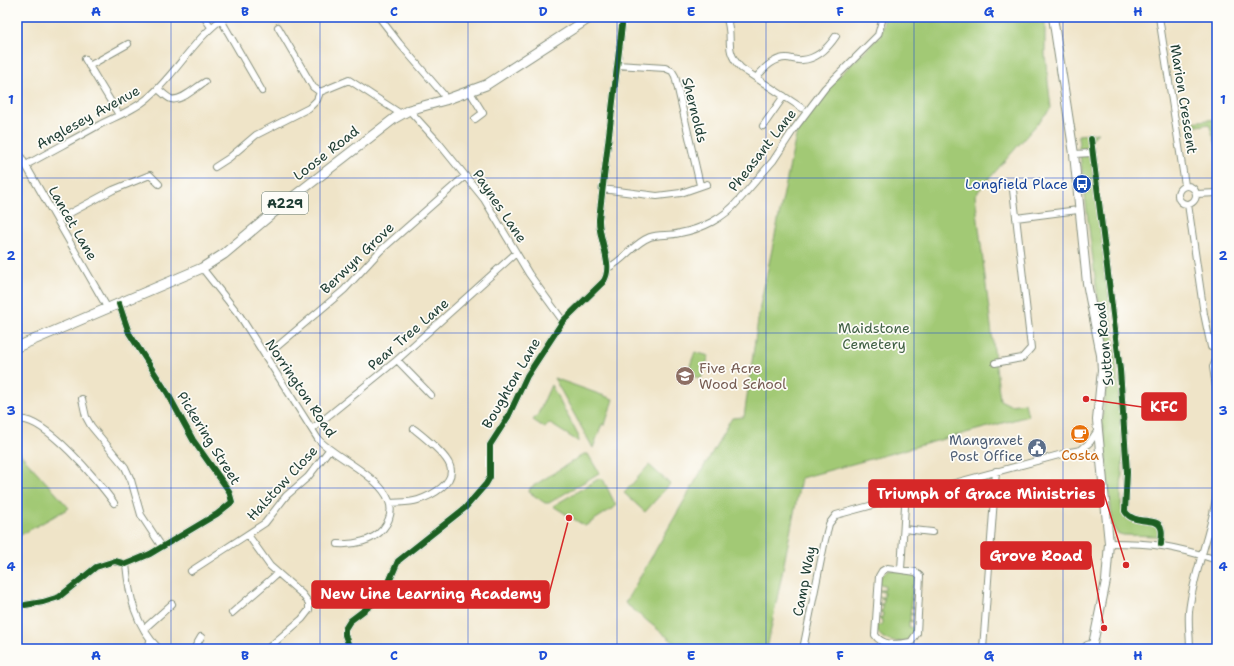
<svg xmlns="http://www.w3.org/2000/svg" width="1234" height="666" font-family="'Shantell Sans',sans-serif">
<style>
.green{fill:#a2c974;stroke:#608354}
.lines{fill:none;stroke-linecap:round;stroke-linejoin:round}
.minor-casing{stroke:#87907e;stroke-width:8}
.major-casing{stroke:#87907e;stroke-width:10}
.highway-casing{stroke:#87907e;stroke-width:11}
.minor{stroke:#fff;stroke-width:6}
.major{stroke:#fff;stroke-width:8}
.highway{stroke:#fff;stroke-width:9}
.cycleway-casing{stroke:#fdfcf7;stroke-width:8}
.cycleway{stroke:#1b5e20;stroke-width:6}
.grid{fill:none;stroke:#1d4ed8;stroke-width:1;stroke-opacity:0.55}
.labels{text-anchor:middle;stroke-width:3.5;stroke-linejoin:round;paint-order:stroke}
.shield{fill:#fdfcf7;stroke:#62766e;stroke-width:1}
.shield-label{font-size:13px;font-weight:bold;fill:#1f3d34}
.street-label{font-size:14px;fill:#1f3d34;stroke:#fdfcf7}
.transit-label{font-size:14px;fill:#164399;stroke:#fdfcf7;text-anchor:end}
.park-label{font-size:14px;fill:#406044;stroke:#fdfcf7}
.education-label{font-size:14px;fill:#785e54;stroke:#fdfcf7;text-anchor:start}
.service-label{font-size:14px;fill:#4e5e75;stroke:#fdfcf7;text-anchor:end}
.food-label{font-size:14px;fill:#c56008;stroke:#fdfcf7}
.leader{fill:none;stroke:#d62828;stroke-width:1.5}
.callout-dot{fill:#d62828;stroke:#fdfcf7;stroke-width:1.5}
.callout{fill:#d62828;stroke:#d62828;stroke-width:1.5}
.callout-label{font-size:15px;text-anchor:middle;font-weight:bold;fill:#fff}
.neatline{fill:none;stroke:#1d4ed8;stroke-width:1.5}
.grid-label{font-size:13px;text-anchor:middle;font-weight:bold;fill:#1d4ed8}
</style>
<rect width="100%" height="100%" fill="#fdfcf7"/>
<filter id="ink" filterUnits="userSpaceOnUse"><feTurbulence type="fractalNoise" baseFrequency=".025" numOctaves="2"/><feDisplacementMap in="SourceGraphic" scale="8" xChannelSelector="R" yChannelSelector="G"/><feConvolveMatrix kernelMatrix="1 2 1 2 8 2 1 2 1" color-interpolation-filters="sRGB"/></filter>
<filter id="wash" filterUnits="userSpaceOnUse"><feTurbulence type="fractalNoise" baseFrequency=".012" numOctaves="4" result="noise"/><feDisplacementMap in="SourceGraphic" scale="16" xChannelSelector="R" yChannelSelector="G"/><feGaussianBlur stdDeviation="0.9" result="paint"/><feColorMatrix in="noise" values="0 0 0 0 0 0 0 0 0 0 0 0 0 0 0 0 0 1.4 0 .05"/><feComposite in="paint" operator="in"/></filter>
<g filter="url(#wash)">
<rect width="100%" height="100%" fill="#efe4c8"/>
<!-- green -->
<path class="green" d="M885,17H1045V55L1051,108L975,195L1000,400L1010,405L1025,403L1028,416L801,478L767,649H682L625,603L732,418L744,417L760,306L797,131L826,89L880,36Z
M1217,119V147L1209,124L1192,127L1191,122Z
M1098,133L1094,137L1089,138L1090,143L1087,148L1079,149L1078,135Z
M1080,155H1089L1091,157C1104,254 1117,351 1123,449C1124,462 1118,503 1123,512C1129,524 1146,523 1158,525L1160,533L1158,536L1123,535L1117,533L1113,527L1102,419L1106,390L1112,371L1104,322L1097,293Z
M695,352L709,356L701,379L687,374Z
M554,378L613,399L605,425L602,424L593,448Z
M551,385L578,435L579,442L549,423L545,428L533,420L538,414Z
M17,450L69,508L17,537Z
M584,454H588L599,473L549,503H545L529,492L530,488Z
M649,465L670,484L645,512L624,493Z
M600,478L603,479L616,506L585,526L553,506Z
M887,570C901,570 918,568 918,586H912V592L917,593H912L911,599L917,600H911V606L916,608L911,607L910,613L915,615L910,614V620L915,622L909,621V627L915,628C914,648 877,646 876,625H882V620L877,618H882L883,613L877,611H882L883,606L878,605V604H883L884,599L878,597H884V592L879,591V590H885V585L879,584L880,578Z"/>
</g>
<g filter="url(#ink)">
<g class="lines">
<!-- minor casing -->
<g class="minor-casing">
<path id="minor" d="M204,17L211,27
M379,17L399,43L443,94L445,100
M726,17C735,38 722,48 741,68L802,108
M1159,17L1185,185
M221,20L262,91
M727,20L735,17
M278,27L313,87L320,92
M85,59L119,115
M617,65L665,68L672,71L675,76L700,185
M89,66L128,44
M756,78C763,69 774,58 786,58C792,58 796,61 802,60C817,59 828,48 836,36
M158,89C162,92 166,97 171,99C181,102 196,87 205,82
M320,92L349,80L401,114
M470,92L483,113L475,119
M409,110L438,142L484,199L529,274L563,321
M763,126L784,96
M1091,139L1120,370L1127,472L1125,511C1133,526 1158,516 1161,528C1163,532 1161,539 1161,544
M17,150L108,309
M1074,154L1093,153
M26,165C51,151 76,138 101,124C117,116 136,109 149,97C177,73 194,38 225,17
M215,167L229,158L256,135L309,108L317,100L320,92
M1178 195a9 9 0 1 1 18 0a9 9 0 1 1-18 0Z
M602,189L657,196L681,193L707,184
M1196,194L1217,193
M740,199L773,161L794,129L825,88L878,35L883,17
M1188,204L1204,314L1211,347
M1016,218L1078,210
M57,220L113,190L150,175L159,184
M202,268L240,316L318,439C338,462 415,489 383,529C373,541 354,545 338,544
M608,268C626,259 632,244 650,237C659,234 671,236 680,233C702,229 724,218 738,201
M266,356L344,290L380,251L465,176
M1217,358L1213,367L1217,394
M397,360L431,395
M995,363L1022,358L1031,348L1013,190
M82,399L86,417L91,426L125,467L131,480L141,515L162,547
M17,420C42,413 100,483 114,503
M312,429L397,360L516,253
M1081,450L1090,442L1098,430
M390,503C399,502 409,503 418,500C431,496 456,483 450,466C446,454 424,437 414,429
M904,529L932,532
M248,535L270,566L302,594L309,603V610L302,619L267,649
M1109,543C1153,543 1175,546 1217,560
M126,564C129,596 135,625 159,649
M887,568L916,572L920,576L917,633L911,642C898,644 883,647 875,635L879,576L882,571Z
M901,569L905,506L904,496
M191,571L265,523L286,496L308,477L329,450
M25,605L43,602L59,597L96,567L115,561L126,564L150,554L217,514L232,502L229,491L193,440L168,394L129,333L119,304
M232,613L278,573
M144,629L172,604
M148,649L150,641
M194,649L201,637
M350,649L345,635V629L350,621L383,596L398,561L465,508L486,484L490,477V445L508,417L527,376L563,321L603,282C615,266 598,240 599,219L623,17
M803,649L825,540L829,524L836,515L1070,452L1081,450L1102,461
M983,649L996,471
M1083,649L1087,645L1094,643
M1190,649C1190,637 1188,624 1189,612C1193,571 1212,533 1217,492"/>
</g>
<!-- major casing -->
<g class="major-casing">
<path id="major" d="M1053,17L1074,154L1087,283L1101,355L1102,370L1097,420L1109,543L1106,581L1092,649"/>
</g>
<!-- highway casing -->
<g class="highway-casing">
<path id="highway" d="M17,347L202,268L224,254L280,207L395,118L409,110L445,100L486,85L591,17"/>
</g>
<!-- minor -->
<use href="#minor" class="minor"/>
<!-- major -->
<use href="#major" class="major"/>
<!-- highway -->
<use href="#highway" class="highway"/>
<!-- cycleway casing -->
<g class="cycleway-casing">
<path id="cycleway" d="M1091,139L1120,370L1127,472L1125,511C1133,526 1158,516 1161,528C1163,532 1161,539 1161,544
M25,605L43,602L59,597L96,567L115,561L126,564L150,554L217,514L232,502L229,491L193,440L168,394L129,333L119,304
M350,649L345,635V629L350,621L383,596L398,561L465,508L486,484L490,477V445L508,417L527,376L563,321L603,282C615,266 598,240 599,219L623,17"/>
</g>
<!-- cycleway -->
<use href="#cycleway" class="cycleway"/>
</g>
</g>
<!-- grid -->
<path class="grid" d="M171,17V649M320,17V649M468,17V649M617,17V649M766,17V649M914,17V649M1063,17V649M17,178H1217M17,333H1217M17,488H1217"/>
<!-- icons -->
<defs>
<g id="bus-disc" transform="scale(1)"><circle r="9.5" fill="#1a4fb4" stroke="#fdfcf7"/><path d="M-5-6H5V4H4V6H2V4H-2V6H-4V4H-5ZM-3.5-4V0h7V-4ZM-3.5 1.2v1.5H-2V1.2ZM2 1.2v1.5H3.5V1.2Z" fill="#fff"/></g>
<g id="school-disc" transform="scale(1)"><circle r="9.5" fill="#8d6e63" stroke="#fdfcf7"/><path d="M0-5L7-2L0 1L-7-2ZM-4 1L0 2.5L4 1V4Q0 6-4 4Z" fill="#fff"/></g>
<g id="cafe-disc" transform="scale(1)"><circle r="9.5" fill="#e8710a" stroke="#fdfcf7"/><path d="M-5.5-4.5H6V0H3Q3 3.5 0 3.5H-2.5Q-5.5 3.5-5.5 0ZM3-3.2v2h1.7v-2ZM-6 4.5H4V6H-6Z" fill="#fff"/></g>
<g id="civic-disc" transform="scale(1)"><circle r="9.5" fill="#5c6f8a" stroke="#fdfcf7"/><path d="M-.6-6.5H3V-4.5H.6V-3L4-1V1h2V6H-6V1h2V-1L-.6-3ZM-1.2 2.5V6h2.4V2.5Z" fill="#fff"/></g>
</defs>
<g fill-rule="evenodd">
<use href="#bus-disc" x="1082" y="184"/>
<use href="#school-disc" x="685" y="376"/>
<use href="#cafe-disc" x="1080" y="434"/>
<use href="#civic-disc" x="1037" y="448"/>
</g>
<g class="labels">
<!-- shield labels -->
<rect class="shield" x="262" y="192" width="46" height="22" rx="3"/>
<g class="shield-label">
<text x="285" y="208">A229</text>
</g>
<!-- street labels -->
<g class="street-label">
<text transform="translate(1184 99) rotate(81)" y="5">Marion Crescent</text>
<text transform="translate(695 110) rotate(76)" y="5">Shernolds</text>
<text transform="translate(88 117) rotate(-29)" y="5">Anglesey Avenue</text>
<text transform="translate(762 150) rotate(-52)" y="5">Pheasant Lane</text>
<text transform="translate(326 153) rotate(-38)" y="5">Loose Road</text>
<text transform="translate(500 206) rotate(56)" y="5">Paynes Lane</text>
<text transform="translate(73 223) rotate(60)" y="5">Lancet Lane</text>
<text transform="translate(357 258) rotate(-44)" y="5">Berwyn Grove</text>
<text transform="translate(408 334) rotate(-41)" y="5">Pear Tree Lane</text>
<text transform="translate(1104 344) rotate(-96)" y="5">Sutton Road</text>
<text transform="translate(511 383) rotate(-60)" y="5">Boughton Lane</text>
<text transform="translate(301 388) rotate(56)" y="5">Norrington Road</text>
<text transform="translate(209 438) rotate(58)" y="5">Pickering Street</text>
<text transform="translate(282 483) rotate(-47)" y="5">Halstow Close</text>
<text transform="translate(804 581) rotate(-79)" y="5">Camp Way</text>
</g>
<!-- transit labels -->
<g class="transit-label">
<text x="1068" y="189">Longfield Place</text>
</g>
<!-- park labels -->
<g class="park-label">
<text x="874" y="333">Maidstone<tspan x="874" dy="16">Cemetery</tspan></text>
</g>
<!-- education labels -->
<g class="education-label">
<text x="699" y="373">Five Acre<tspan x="699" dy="16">Wood School</tspan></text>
</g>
<!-- service labels -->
<g class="service-label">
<text x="1023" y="445">Mangravet<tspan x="1023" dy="16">Post Office</tspan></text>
</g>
<!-- food labels -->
<g class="food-label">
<text x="1080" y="460">Costa</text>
</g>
</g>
<!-- callouts -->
<path class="leader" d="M1086 399L1142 407M1126 565L1104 494M1104 628L1091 556M569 518L549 594"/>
<g class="callout-dot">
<circle cx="1086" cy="399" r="4"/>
<circle cx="1126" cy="565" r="4"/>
<circle cx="1104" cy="628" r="4"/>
<circle cx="569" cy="518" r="4"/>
</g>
<g class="callout">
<rect x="1142" y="393" width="44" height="27" rx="4"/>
<rect x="869" y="480" width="235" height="27" rx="4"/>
<rect x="981" y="542" width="110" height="27" rx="4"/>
<rect x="312" y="581" width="237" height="27" rx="4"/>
</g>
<g class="callout-label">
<text x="1164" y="412">KFC</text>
<text x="986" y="499">Triumph of Grace Ministries</text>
<text x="1036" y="561">Grove Road</text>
<text x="431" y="599">New Line Learning Academy</text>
</g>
<!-- margin -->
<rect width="1234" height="666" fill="none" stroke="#fdfcf7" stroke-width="44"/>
<rect x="22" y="22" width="1190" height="622" class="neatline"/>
<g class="grid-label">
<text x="96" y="16">A</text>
<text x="245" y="16">B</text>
<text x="394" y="16">C</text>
<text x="543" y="16">D</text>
<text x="691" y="16">E</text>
<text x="840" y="16">F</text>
<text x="989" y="16">G</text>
<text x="1138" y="16">H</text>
<text x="11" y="104">1</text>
<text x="1223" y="104">1</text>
<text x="11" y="260">2</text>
<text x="1223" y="260">2</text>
<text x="11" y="415">3</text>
<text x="1223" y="415">3</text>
<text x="11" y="571">4</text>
<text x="1223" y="571">4</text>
<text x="96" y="660">A</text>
<text x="245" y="660">B</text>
<text x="394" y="660">C</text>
<text x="543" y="660">D</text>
<text x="691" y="660">E</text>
<text x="840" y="660">F</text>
<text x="989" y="660">G</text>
<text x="1138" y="660">H</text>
</g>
</svg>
